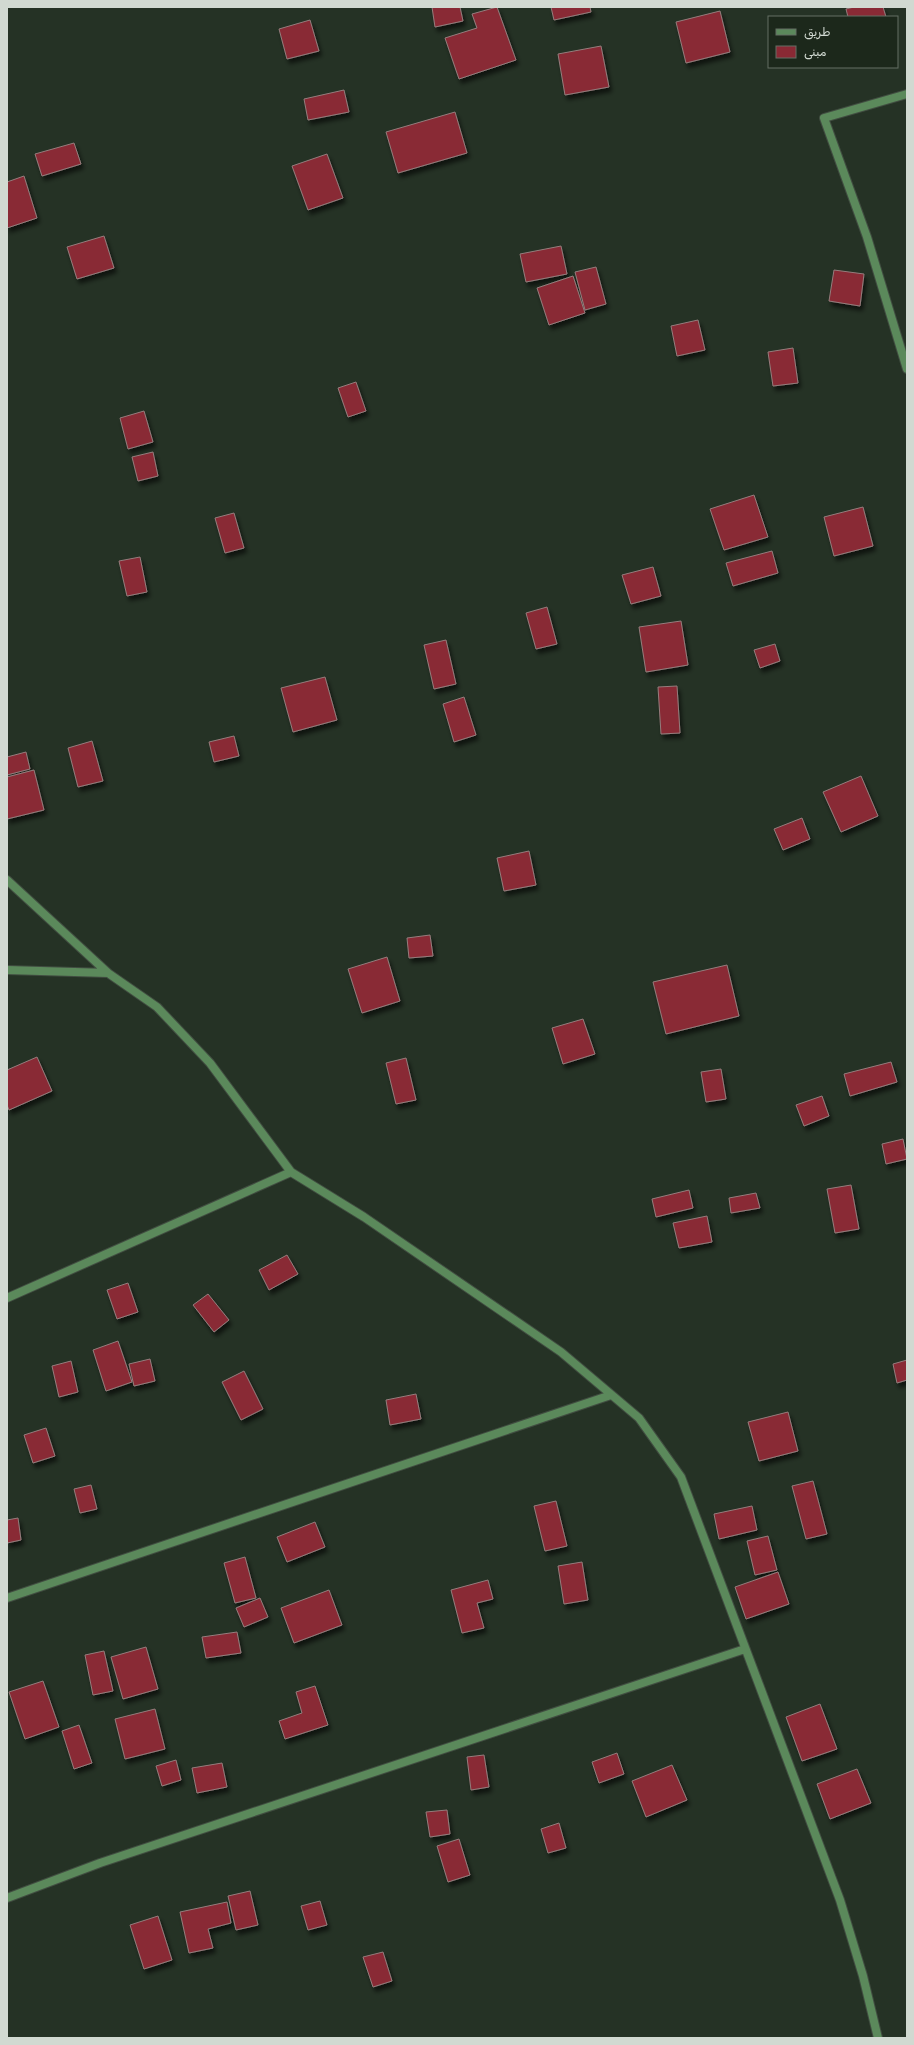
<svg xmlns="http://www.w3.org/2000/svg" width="914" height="2045" font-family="Rubik,'Noto Naskh Arabic',sans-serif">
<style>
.building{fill:#892934;stroke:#957d7d;filter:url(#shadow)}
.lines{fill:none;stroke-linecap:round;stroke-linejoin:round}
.street-casing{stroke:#414d41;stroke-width:10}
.street{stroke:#5b895b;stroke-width:8}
</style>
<defs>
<filter id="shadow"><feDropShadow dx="2.5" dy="4.5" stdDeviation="2" flood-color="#0009"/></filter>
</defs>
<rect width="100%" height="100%" fill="#253225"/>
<!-- building -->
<path class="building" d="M432,7H460L463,21L435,27Z
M497,7L516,60L459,79L445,38L477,28L472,14Z
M551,7H590L591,12L554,20Z
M854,7H883L886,17H848L846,9Z
M720,11L730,52L686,63L676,22Z
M310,20L319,51L287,59L279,29Z
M601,46L609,87L565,95L558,54Z
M344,90L349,112L308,120L304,99Z
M455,112L467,153L398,173L386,132Z
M74,143L81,164L42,176L35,154Z
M327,154L343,198L308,210L292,166Z
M24,176L37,218L7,228V182Z
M104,236L114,268L77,279L67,247Z
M561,246L567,274L526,282L520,254Z
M596,267L606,304L585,310L575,272Z
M834,270L864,274L860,306L829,301Z
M573,276L585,313L549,325L537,288Z
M698,320L705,350L677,356L671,326Z
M793,348L798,383L773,386L768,352Z
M356,382L366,411L348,417L338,388Z
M144,411L153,442L128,449L120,418Z
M153,452L158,476L138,481L132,457Z
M754,495L768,537L724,550L710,509Z
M863,507L873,546L834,556L824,517Z
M234,513L244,548L225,553L215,518Z
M772,551L778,573L733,586L726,563Z
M140,557L147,592L127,596L119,561Z
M653,567L661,596L631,604L622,575Z
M547,607L557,644L536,649L526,613Z
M681,621L688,665L646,672L639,627Z
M446,640L456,684L434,689L424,645Z
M775,644L780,661L760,668L754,650Z
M325,677L337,720L293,732L281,688Z
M677,686L680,733L661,734L658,687Z
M464,697L476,735L454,742L443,704Z
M234,736L239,756L214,762L209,742Z
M92,741L103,781L78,787L68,748Z
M26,752L30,769L7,775V757Z
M34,770L44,810L7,819V777Z
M861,776L878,816L841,832L823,792Z
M802,818L810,839L783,850L774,829Z
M529,851L536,885L504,891L497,858Z
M430,935L433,956L409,958L407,938Z
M387,957L400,1001L362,1013L348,969Z
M727,965L739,1016L666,1034L653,982Z
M583,1019L595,1054L563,1064L552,1028Z
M37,1057L52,1091L9,1110L7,1105V1070Z
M406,1058L416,1100L396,1104L386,1063Z
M891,1062L897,1082L850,1096L844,1074Z
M721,1069L726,1099L706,1102L701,1072Z
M822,1096L829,1116L804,1126L796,1105Z
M903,1139L907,1159L886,1164L882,1144Z
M851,1185L859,1229L835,1233L827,1189Z
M689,1190L693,1208L656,1217L652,1199Z
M756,1193L760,1208L731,1213L729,1198Z
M707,1216L712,1242L679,1248L673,1223Z
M287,1255L298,1274L269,1290L259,1270Z
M128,1283L138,1312L117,1319L107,1290Z
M208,1294L229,1320L214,1332L193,1305Z
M118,1341L132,1382L106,1391L93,1350Z
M150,1359L155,1381L134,1386L129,1364Z
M907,1360V1380L897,1383L893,1364Z
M71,1361L78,1392L59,1397L52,1366Z
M244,1371L263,1409L241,1420L222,1382Z
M416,1394L421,1419L390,1425L386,1400Z
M788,1412L798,1451L759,1461L748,1422Z
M46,1428L55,1456L33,1463L24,1435Z
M813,1481L827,1534L806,1539L792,1486Z
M91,1485L97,1509L80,1513L74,1489Z
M556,1501L567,1546L545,1551L534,1506Z
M752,1506L757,1530L719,1539L714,1514Z
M18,1518L21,1540L7,1543V1520Z
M315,1522L325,1547L287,1562L277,1537Z
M768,1536L777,1570L755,1575L747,1541Z
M245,1557L256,1598L235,1603L224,1563Z
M582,1562L588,1600L564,1604L558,1566Z
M778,1572L789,1604L746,1619L735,1587Z
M488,1580L493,1599L477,1603L484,1628L462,1633L451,1590Z
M329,1590L342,1625L294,1643L281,1608Z
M260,1598L268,1617L244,1627L236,1608Z
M237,1632L241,1653L206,1658L202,1637Z
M146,1647L158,1689L123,1699L111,1657Z
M104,1651L113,1691L93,1695L85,1655Z
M43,1681L59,1727L25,1739L9,1692Z
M315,1686L328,1725L285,1739L279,1721L302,1713L296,1692Z
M820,1704L837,1749L802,1761L786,1717Z
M155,1709L165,1749L125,1759L115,1719Z
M79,1725L92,1763L74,1769L62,1731Z
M617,1753L624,1774L599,1783L592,1762Z
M484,1755L489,1787L471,1790L467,1757Z
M176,1760L181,1780L162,1786L156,1766Z
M222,1763L227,1787L197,1793L192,1768Z
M672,1765L687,1800L646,1817L632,1781Z
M857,1769L871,1803L830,1819L817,1784Z
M447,1810L450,1834L430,1837L426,1812Z
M559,1823L566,1848L548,1853L541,1829Z
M459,1839L470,1875L448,1882L437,1846Z
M250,1891L258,1925L236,1930L228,1896Z
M320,1901L327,1925L308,1930L301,1906Z
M227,1902L231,1923L208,1929L213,1948L189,1953L180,1912Z
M158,1916L172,1960L144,1969L130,1925Z
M383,1952L392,1981L373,1987L363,1957Z"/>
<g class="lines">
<!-- street casing -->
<g class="street-casing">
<path id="street" d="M907,94L824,118L867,237L907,369
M7,880L108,973
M7,970L108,973L157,1007L210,1063L291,1172L364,1217L561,1352L639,1418L681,1477L840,1900L863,1976L878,2038
M7,1298L291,1172
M7,1598L611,1395
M7,1898L100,1863L745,1649"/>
</g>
<!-- street -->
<use href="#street" class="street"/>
</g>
<!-- border -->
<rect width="914" height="2045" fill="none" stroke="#d1d9d1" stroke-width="16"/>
<!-- legend -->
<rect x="768" y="16" width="130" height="52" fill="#1c281b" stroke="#646f64"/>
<rect x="776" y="29" width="20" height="6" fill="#5b895b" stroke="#646f64"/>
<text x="804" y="36" font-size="12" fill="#d1d9d1">طريق</text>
<rect x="776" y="46" width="20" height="12" fill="#892934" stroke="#646f64"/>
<text x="804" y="56" font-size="12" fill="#d1d9d1">مبنى</text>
</svg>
